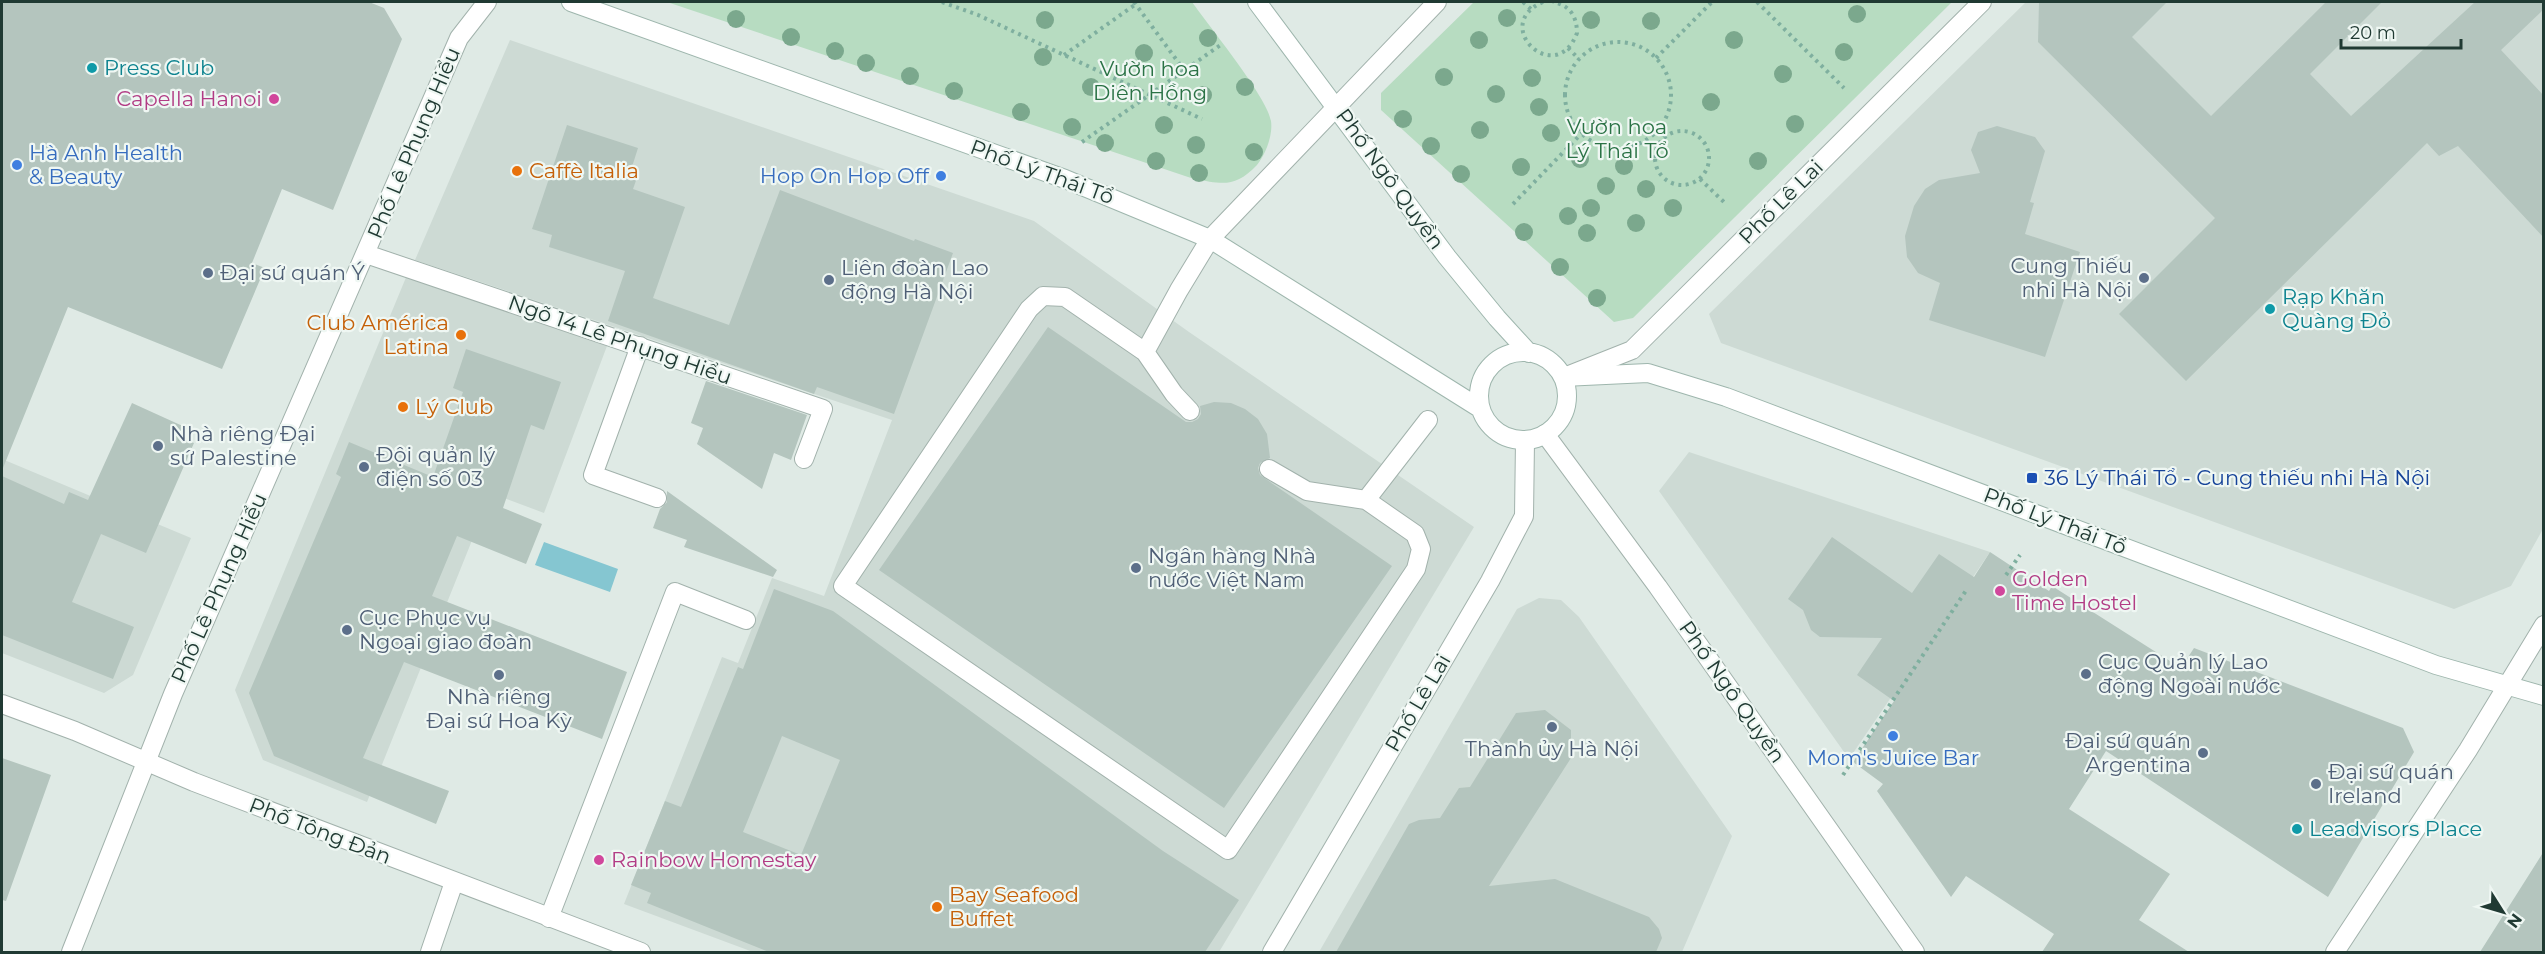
<svg xmlns="http://www.w3.org/2000/svg" width="2545" height="954" font-family="Montserrat,sans-serif">
<style>
.built{fill:#cddad4}
.green{fill:#b7dcc1}
.water{fill:#85c6d1}
.building{fill:#b4c5be;fill-rule:evenodd}
.lines{fill:none;stroke-linecap:round;stroke-linejoin:round}
.lane-casing{stroke:#a2b2ac;stroke-width:20}
.street-casing{stroke:#a2b2ac;stroke-width:20}
.secondary-casing{stroke:#9eb6ad;stroke-width:20}
.path{stroke:#7faf9f;stroke-width:4;stroke-dasharray:3 4.5;stroke-linecap:butt}
.lane{stroke:#fff;stroke-width:18}
.street{stroke:#fff;stroke-width:18}
.secondary{stroke:#fff;stroke-width:18}
.tree{fill:#7ba88d}
.culture-dot{fill:#0f9aa8;stroke:#eff7f3;stroke-width:2}
.hotel-dot{fill:#d1479c;stroke:#eff7f3;stroke-width:2}
.shop-dot{fill:#3f7fe0;stroke:#eff7f3;stroke-width:2}
.food-dot{fill:#e8710a;stroke:#eff7f3;stroke-width:2}
.service-dot{fill:#5c6f8a;stroke:#eff7f3;stroke-width:2}
.transit-dot{fill:#1a4fb4;stroke:#eff7f3;stroke-width:2}
.labels{text-anchor:middle;stroke-width:4.5;stroke-linejoin:round;paint-order:stroke}
.culture-label{font-size:21px;fill:#0d838f;stroke:#eff7f3;text-anchor:start}
.park-label{font-size:21px;fill:#2a7245;stroke:#eff7f3}
.hotel-label{font-size:21px;fill:#b23c85;stroke:#eff7f3;text-anchor:start}
.street-label{font-size:21px;fill:#203a33;stroke:#eff7f3}
.shop-label{font-size:21px;fill:#366cbe;stroke:#eff7f3;text-anchor:start}
.food-label{font-size:21px;fill:#c56008;stroke:#eff7f3;text-anchor:start}
.service-label{font-size:21px;fill:#4e5e75;stroke:#eff7f3;text-anchor:start}
.transit-label{font-size:21px;fill:#164399;stroke:#eff7f3;text-anchor:start}
</style>
<rect width="100%" height="100%" fill="#dfeae5"/>
<!-- built -->
<path class="built" d="M2026,2H2543V529L2511,586L2454,609L1721,343L1709,314Z
M510,40L1034,221L1189,332L1474,527L1219,952H753L624,904L722,657L738,663L772,578L824,596L892,420L415,260Z
M407,275L607,346L544,513L491,493L367,802L263,760L235,690Z
M1689,452L1990,552L1849,759L1659,491Z
M2,459L191,538L133,675L104,693L2,653Z
M1539,598L1561,600L1579,617L1732,836L1682,952H1319L1517,609Z"/>
<!-- green -->
<path class="green" d="M667,2H1192C1208,25 1268,98 1271,121C1273,135 1266,154 1257,165C1235,188 1223,184 1194,179Z
M1474,2H1952L1633,318L1614,322L1381,110V93Z"/>
<!-- water -->
<path class="water" d="M544,542L618,569L610,592L535,565Z"/>
<!-- building -->
<path class="building" d="M2,2H369L384,8L402,39L333,210L282,189L252,263L265,268L222,369L68,307L3,468Z
M2039,2H2167L2132,37L2211,116L2326,2H2382L2310,74L2351,116L2475,2H2544V9L2501,50L2544,96V238L2458,146L2439,156L2427,143L2186,381L2119,314L2215,218L2038,42Z
M567,125L638,148L631,170L639,172L633,189L685,207L653,298L729,325L780,190L914,241L915,239L953,253L894,414L817,387L814,394L608,321L625,271L549,247L552,235L532,229Z
M1997,126L2035,137L2045,151L2030,202L2034,203L2025,234L2080,252L2045,357L1929,320L1940,283L1918,273L1907,257L1905,236L1914,206L1925,189L1939,180L1980,173L1971,150L1978,132Z
M1048,327L1186,422H1192L1198,419L1201,414L1200,406L1214,402L1231,403L1245,409L1258,419L1267,434L1270,458L1260,463L1258,468L1260,475L1392,566L1224,808L879,570Z
M466,349L561,382L544,430L531,425L503,508L542,524L526,564L457,536L432,596L627,672L602,739L404,662L363,758L449,791L436,824L274,756L249,693L341,477L336,474L349,442L433,477L463,392L453,388Z
M706,381L807,415L791,460L774,453L762,489L697,444L703,428L691,423Z
M132,403L187,428L182,438L194,443L146,553L101,534L72,602L134,627L113,679L2,635V476L64,504L69,492L88,500Z
M667,491L777,570L773,577L684,547L687,540L653,528L660,509L667,502Z
M1832,537L1912,593L1939,554L1974,577L1990,552L2049,591L2052,586L2181,668L2194,648L2403,728L2414,752L2328,897L2106,751L2069,809L2170,874L2139,920L2189,952H2042L2054,934L1966,876L1951,897L1877,791L1883,784L1853,762L1894,701L1857,675L1882,638L1820,637L1811,630L1803,610L1788,599Z
M774,589L833,611L1163,851L1239,900L1205,952H769L647,903L651,893L631,885L665,801L681,807L738,667L743,669ZM782,736L840,760L801,855L743,832Z
M1545,710L1571,730V758L1489,886L1555,879L1649,917L1659,929L1662,938L1656,952H1336L1409,824L1419,820L1440,818L1459,788L1470,787L1516,713Z
M2,758L51,775L6,901L2,900Z
M2544,851V952H2480Z"/>
<g class="lines">
<!-- lane casing -->
<g class="lane-casing">
<path id="lane" d="M366,254L823,409L804,459
M640,346L593,475L657,498
M1145,352L1179,290L1210,239
M1190,411L1174,394L1145,352L1065,297L1043,296L1029,309L843,586L1228,850L1416,569L1421,549L1415,534L1366,500L1307,491L1269,469
M1366,500L1428,420
M549,918L675,592L746,620
M430,952L454,882"/>
</g>
<!-- street casing -->
<g class="street-casing">
<path id="street" d="M1210,239L1437,2
M1569,375L1632,350L1982,2
M1545,434L1658,587L1915,952
M2,704L75,731L194,782L641,952
M71,952L173,694L459,38L487,2
M1272,952L1490,581L1524,516L1525,441
M2335,952L2468,750L2544,625"/>
</g>
<!-- secondary casing -->
<g class="secondary-casing">
<path id="secondary" d="M571,2L1065,179L1210,239L1481,409
M1257,2L1447,257L1497,318L1529,353
M1479 396a44 44 0 1 1 88 0a44 44 0 1 1-88 0Z
M1563,377L1648,373L1726,397L2436,665L2544,696"/>
</g>
<!-- path -->
<path class="path" d="M942,2L978,15L1202,119
M1134,2L1184,70
M1523,2L1531,9
M1543,2C1489,25 1556,89 1577,33C1577,17 1570,5 1553,2
M1757,2L1844,88
M1565 95a53 53 0 1 1 106 0a53 53 0 1 1-106 0Z
M1568,48L1579,59
M1064,55L1136,4
M1656,58L1712,2
M1655 158a27 27 0 1 1 54 0a27 27 0 1 1-54 0Z
M1082,142L1222,44
M1700,179L1727,205
M1513,204L1582,133
M2006,575L2020,555
M1843,775L1967,589"/>
<!-- lane -->
<use href="#lane" class="lane"/>
<!-- street -->
<use href="#street" class="street"/>
<!-- secondary -->
<use href="#secondary" class="secondary"/>
</g>
<!-- trees -->
<g class="tree">
<circle cx="1857" cy="14" r="9"/>
<circle cx="1507" cy="18" r="9"/>
<circle cx="736" cy="19" r="9"/>
<circle cx="1045" cy="20" r="9"/>
<circle cx="1591" cy="20" r="9"/>
<circle cx="1651" cy="21" r="9"/>
<circle cx="791" cy="37" r="9"/>
<circle cx="1208" cy="38" r="9"/>
<circle cx="1479" cy="40" r="9"/>
<circle cx="1734" cy="40" r="9"/>
<circle cx="835" cy="51" r="9"/>
<circle cx="1844" cy="52" r="9"/>
<circle cx="1144" cy="53" r="9"/>
<circle cx="1043" cy="57" r="9"/>
<circle cx="866" cy="63" r="9"/>
<circle cx="1783" cy="74" r="9"/>
<circle cx="910" cy="76" r="9"/>
<circle cx="1444" cy="77" r="9"/>
<circle cx="1532" cy="78" r="9"/>
<circle cx="1091" cy="87" r="9"/>
<circle cx="1245" cy="87" r="9"/>
<circle cx="954" cy="91" r="9"/>
<circle cx="1496" cy="94" r="9"/>
<circle cx="1203" cy="95" r="9"/>
<circle cx="1711" cy="102" r="9"/>
<circle cx="1539" cy="107" r="9"/>
<circle cx="1021" cy="112" r="9"/>
<circle cx="1403" cy="119" r="9"/>
<circle cx="1795" cy="124" r="9"/>
<circle cx="1164" cy="125" r="9"/>
<circle cx="1072" cy="127" r="9"/>
<circle cx="1480" cy="130" r="9"/>
<circle cx="1551" cy="133" r="9"/>
<circle cx="1105" cy="143" r="9"/>
<circle cx="1196" cy="145" r="9"/>
<circle cx="1431" cy="146" r="9"/>
<circle cx="1254" cy="152" r="9"/>
<circle cx="1580" cy="159" r="9"/>
<circle cx="1156" cy="161" r="9"/>
<circle cx="1758" cy="161" r="9"/>
<circle cx="1624" cy="166" r="9"/>
<circle cx="1521" cy="167" r="9"/>
<circle cx="1199" cy="173" r="9"/>
<circle cx="1461" cy="174" r="9"/>
<circle cx="1606" cy="186" r="9"/>
<circle cx="1646" cy="189" r="9"/>
<circle cx="1591" cy="208" r="9"/>
<circle cx="1673" cy="208" r="9"/>
<circle cx="1568" cy="216" r="9"/>
<circle cx="1636" cy="223" r="9"/>
<circle cx="1524" cy="232" r="9"/>
<circle cx="1587" cy="233" r="9"/>
<circle cx="1560" cy="267" r="9"/>
<circle cx="1597" cy="298" r="9"/>
</g>
<!-- markers -->
<g class="culture-dot">
<circle cx="92" cy="68" r="6"/>
<circle cx="2270" cy="309" r="6"/>
<circle cx="2297" cy="829" r="6"/>
</g>
<g class="hotel-dot">
<circle cx="274" cy="99" r="6"/>
<circle cx="2000" cy="591" r="6"/>
<circle cx="599" cy="860" r="6"/>
</g>
<g class="shop-dot">
<circle cx="17" cy="165" r="6"/>
<circle cx="941" cy="176" r="6"/>
<circle cx="1893" cy="736" r="6"/>
</g>
<g class="food-dot">
<circle cx="517" cy="171" r="6"/>
<circle cx="461" cy="335" r="6"/>
<circle cx="403" cy="407" r="6"/>
<circle cx="937" cy="907" r="6"/>
</g>
<g class="service-dot">
<circle cx="208" cy="273" r="6"/>
<circle cx="2144" cy="278" r="6"/>
<circle cx="829" cy="280" r="6"/>
<circle cx="158" cy="446" r="6"/>
<circle cx="364" cy="467" r="6"/>
<circle cx="1136" cy="568" r="6"/>
<circle cx="347" cy="630" r="6"/>
<circle cx="2086" cy="674" r="6"/>
<circle cx="499" cy="675" r="6"/>
<circle cx="1552" cy="727" r="6"/>
<circle cx="2203" cy="753" r="6"/>
<circle cx="2316" cy="784" r="6"/>
</g>
<rect class="transit-dot" x="2026" y="472" width="12" height="12" rx="3"/>
<g class="labels">
<!-- culture labels -->
<g class="culture-label">
<text x="104" y="75">Press Club</text>
<text x="2282" y="304">Rạp Khăn<tspan x="2282" dy="24">Quàng Đỏ</tspan></text>
<text x="2309" y="836">Leadvisors Place</text>
</g>
<!-- park labels -->
<g class="park-label">
<text x="1150" y="76">Vườn hoa<tspan x="1150" dy="24">Diên Hồng</tspan></text>
<text x="1617" y="134">Vườn hoa<tspan x="1617" dy="24">Lý Thái Tổ</tspan></text>
</g>
<!-- hotel labels -->
<g class="hotel-label">
<text x="262" y="106" text-anchor="end">Capella Hanoi</text>
<text x="2012" y="586">Golden<tspan x="2012" dy="24">Time Hostel</tspan></text>
<text x="611" y="867">Rainbow Homestay</text>
</g>
<!-- street labels -->
<g class="street-label">
<text transform="translate(414 143) rotate(-67)" y="7">Phố Lê Phụng Hiểu</text>
<text transform="translate(1042 172) rotate(20)" y="7">Phố Lý Thái Tổ</text>
<text transform="translate(1390 179) rotate(54)" y="7">Phố Ngô Quyền</text>
<text transform="translate(1781 202) rotate(-45)" y="7">Phố Lê Lai</text>
<text transform="translate(620 340) rotate(19)" y="7">Ngõ 14 Lê Phụng Hiểu</text>
<text transform="translate(2055 521) rotate(21)" y="7">Phố Lý Thái Tổ</text>
<text transform="translate(219 588) rotate(-66)" y="7">Phố Lê Phụng Hiểu</text>
<text transform="translate(1732 692) rotate(55)" y="7">Phố Ngô Quyền</text>
<text transform="translate(1418 703) rotate(-60)" y="7">Phố Lê Lai</text>
<text transform="translate(320 831) rotate(21)" y="7">Phố Tông Đản</text>
</g>
<!-- shop labels -->
<g class="shop-label">
<text x="29" y="160">Hà Anh Health<tspan x="29" dy="24">&amp; Beauty</tspan></text>
<text x="929" y="183" text-anchor="end">Hop On Hop Off</text>
<text x="1893" y="765" text-anchor="middle">Mom's Juice Bar</text>
</g>
<!-- food labels -->
<g class="food-label">
<text x="529" y="178">Caffè Italia</text>
<text x="449" y="330" text-anchor="end">Club América<tspan x="449" dy="24">Latina</tspan></text>
<text x="415" y="414">Lý Club</text>
<text x="949" y="902">Bay Seafood<tspan x="949" dy="24">Buffet</tspan></text>
</g>
<!-- service labels -->
<g class="service-label">
<text x="2132" y="273" text-anchor="end">Cung Thiếu<tspan x="2132" dy="24">nhi Hà Nội</tspan></text>
<text x="841" y="275">Liên đoàn Lao<tspan x="841" dy="24">động Hà Nội</tspan></text>
<text x="220" y="280">Đại sứ quán Ý</text>
<text x="170" y="441">Nhà riêng Đại<tspan x="170" dy="24">sứ Palestine</tspan></text>
<text x="376" y="462">Đội quản lý<tspan x="376" dy="24">điện số 03</tspan></text>
<text x="1148" y="563">Ngân hàng Nhà<tspan x="1148" dy="24">nước Việt Nam</tspan></text>
<text x="359" y="625">Cục Phục vụ<tspan x="359" dy="24">Ngoại giao đoàn</tspan></text>
<text x="2098" y="669">Cục Quản lý Lao<tspan x="2098" dy="24">động Ngoài nước</tspan></text>
<text x="499" y="704" text-anchor="middle">Nhà riêng<tspan x="499" dy="24">Đại sứ Hoa Kỳ</tspan></text>
<text x="2191" y="748" text-anchor="end">Đại sứ quán<tspan x="2191" dy="24">Argentina</tspan></text>
<text x="1552" y="756" text-anchor="middle">Thành ủy Hà Nội</text>
<text x="2328" y="779">Đại sứ quán<tspan x="2328" dy="24">Ireland</tspan></text>
</g>
<!-- transit labels -->
<g class="transit-label">
<text x="2044" y="485">36 Lý Thái Tổ - Cung thiếu nhi Hà Nội</text>
</g>
</g>
<!-- border -->
<rect width="2545" height="954" fill="none" stroke="#203a33" stroke-width="6"/>
<!-- north arrow -->
<g transform="translate(2503 912) rotate(127)" stroke="#eff7f3" stroke-width="4.5" paint-order="stroke">
<path d="M0-4.5L10 22L0 15L-10 22Z" fill="#203a33"/>
<text y="-9" font-size="16" font-weight="bold" text-anchor="middle" fill="#203a33">N</text>
</g>
<!-- scale -->
<path d="M2341 39v9h120v-9" fill="none" stroke="#203a33" stroke-width="3"/>
<text x="2350" y="39" font-size="18" fill="#203a33" stroke="#eff7f3" stroke-width="4.5" paint-order="stroke">20 m</text>
</svg>
